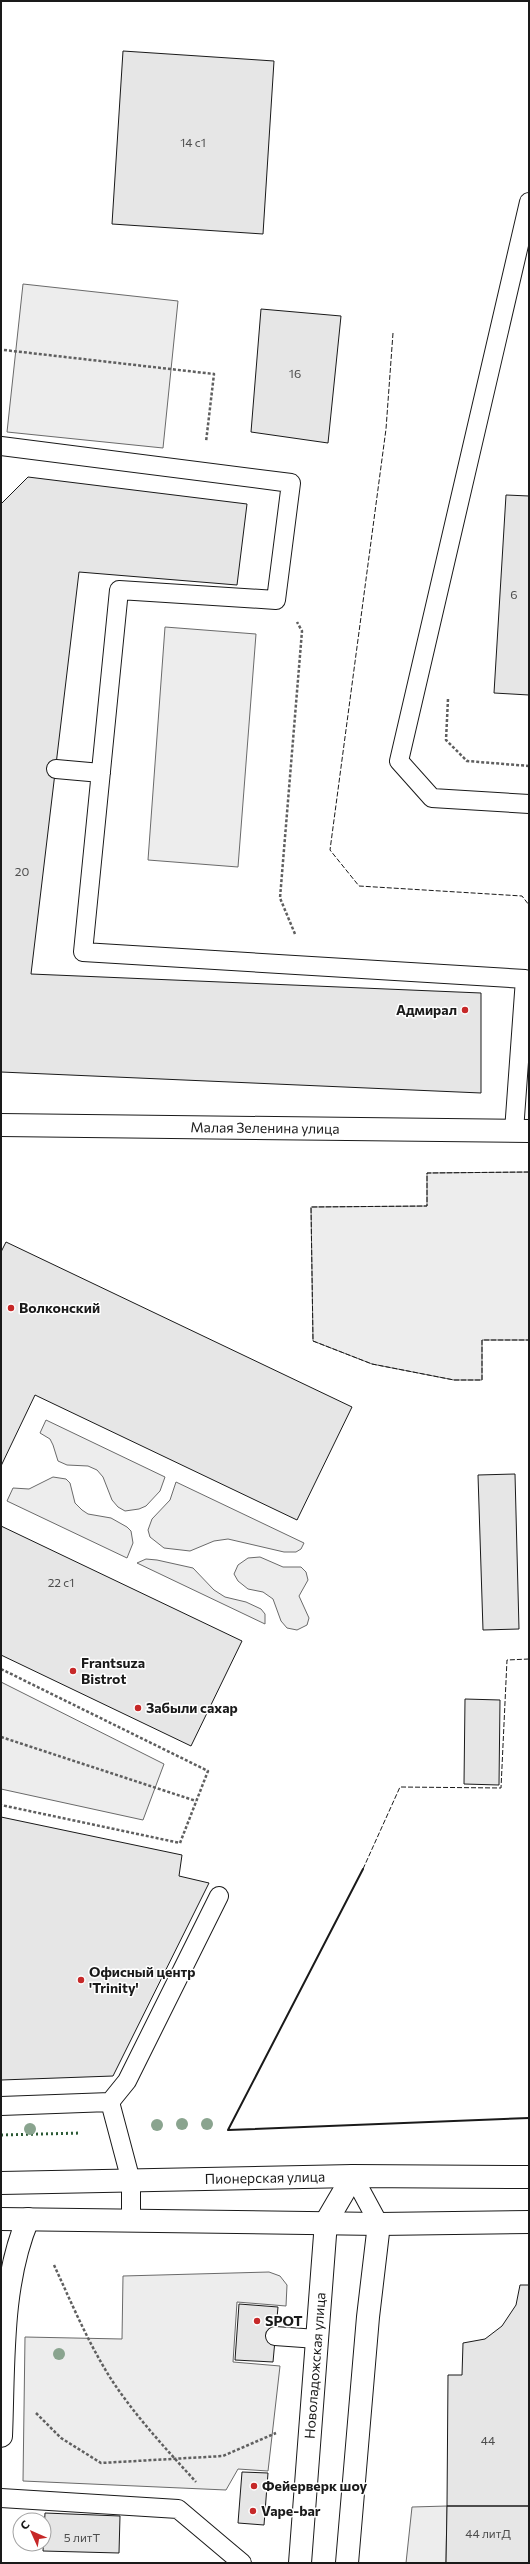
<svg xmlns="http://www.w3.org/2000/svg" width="530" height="2564" font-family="Commissioner,sans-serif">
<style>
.built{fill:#ededed;stroke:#6a6a6a}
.building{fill:#e6e6e6;stroke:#1a1a1a}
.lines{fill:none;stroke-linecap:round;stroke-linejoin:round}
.service-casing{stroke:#1a1a1a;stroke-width:20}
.minor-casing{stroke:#1a1a1a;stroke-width:24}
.secondary-casing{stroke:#1a1a1a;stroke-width:24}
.path{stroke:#5f5f5f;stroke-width:2.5;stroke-dasharray:3 2;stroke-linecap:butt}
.service{stroke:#fff;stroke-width:18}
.minor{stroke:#fff;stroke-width:22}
.secondary{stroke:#fff;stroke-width:22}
.hedge{stroke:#2b5a34;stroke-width:3;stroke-dasharray:2 3;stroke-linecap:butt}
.fence{stroke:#1a1a1a;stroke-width:1;stroke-dasharray:5 2;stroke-linecap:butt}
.wall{stroke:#1a1a1a;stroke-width:2}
.tree{fill:#8aa48f}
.poi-dot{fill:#c62828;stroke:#fff;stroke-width:1.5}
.labels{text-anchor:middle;stroke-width:3;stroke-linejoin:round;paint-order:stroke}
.number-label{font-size:12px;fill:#4d4d4d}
.poi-label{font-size:14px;font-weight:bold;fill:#1a1a1a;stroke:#fff;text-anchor:start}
.street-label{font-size:14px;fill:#1a1a1a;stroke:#fff}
</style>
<rect width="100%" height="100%" fill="#fff"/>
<!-- built -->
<path class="built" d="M23,284L178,301L163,448L7,432Z
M165,627L256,634L238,867L148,860Z
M529,1172V1340H482V1380H454L372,1364L313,1341L311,1207L427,1206V1173Z
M46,1420L165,1477L160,1491L146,1506L139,1509L125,1511L118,1507L112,1500L103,1477L97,1470L88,1466L67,1465L58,1461L53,1445L50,1439L40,1433Z
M53,1477L66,1479L70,1483L75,1503L82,1510L88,1514L111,1518L127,1527L131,1531L133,1543L127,1558L7,1501L13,1488L29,1489Z
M176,1482L304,1543L301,1549L296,1552H284L228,1539L214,1541L190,1551L164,1548L150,1537L148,1530L152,1519L170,1500Z
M260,1557L283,1567H301L306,1572L308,1580L299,1596L309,1618L307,1625L297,1630L287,1628L281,1621L273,1599L263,1592L248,1589L238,1581L234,1574L238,1565L248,1558Z
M146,1559L157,1560L193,1568L214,1590L225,1597L246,1602L261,1609L265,1614V1624L137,1563Z
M1,1682L164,1764L143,1820L1,1789Z
M269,2272L280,2276L287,2285L286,2306L237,2302L233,2362L280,2366L268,2471L238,2469L226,2490L23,2481L25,2337L122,2339L123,2276Z
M447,2506L446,2563H406L412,2507Z"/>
<!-- building -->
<path class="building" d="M123,51L274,61L263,234L112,224Z
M261,309L341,316L328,443L251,432Z
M28,477L247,504L237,585L79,572L31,974L481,993V1093L1,1072V504Z
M506,495L529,496V695L494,693Z
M6,1242L352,1407L297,1520L35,1395L1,1466V1252Z
M515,1474L519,1629L483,1630L478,1475Z
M1,1526L242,1641L191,1746L1,1655Z
M465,1699L500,1700L499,1785L464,1784Z
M1,1817L182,1855L179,1876L209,1883L113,2076L1,2080Z
M520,2285H529V2506H447L448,2375H462L463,2343L485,2339L502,2326L516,2305Z
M239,2304L278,2307L273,2362L235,2360Z
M242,2472L268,2473L264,2525L238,2523Z
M447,2506H529V2563H446Z
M45,2513L120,2516L119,2553L43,2551Z"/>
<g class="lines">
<!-- service casing -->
<g class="service-casing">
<path id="service" d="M529,202L399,761L432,798L529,804
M1,446L291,483L276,600L119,590L83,952L525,979L514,1131
M56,769L101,773
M110,2102L127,2081L219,1896
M1,2106L110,2102L131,2181V2220
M353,2176L379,2224
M275,2336L317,2339
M1,2498L178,2509L242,2563"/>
</g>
<!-- minor casing -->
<g class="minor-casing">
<g id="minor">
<path id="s1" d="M1,1125L529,1131"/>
<path id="s2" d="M1,2183L353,2176L529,2177"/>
<path d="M326,2222L353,2176"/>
<path d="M1,2436C4,2365 0,2285 28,2219"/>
</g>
</g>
<!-- secondary casing -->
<g class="secondary-casing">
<g id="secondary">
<path d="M1,2219L379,2224L529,2222"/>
<path id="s3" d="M300,2563L326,2222"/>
<path d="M347,2563L368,2317L379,2224"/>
</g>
</g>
<!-- path -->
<path class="path" d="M4,350L214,374L206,442
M448,699L446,740L467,761L529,766
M295,934L280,898L302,631L297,622
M1,1669L208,1771L180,1843L1,1805
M1,1737L196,1801
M54,2265C72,2304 89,2345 113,2382C137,2418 167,2450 196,2482
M36,2413L61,2438L101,2463L223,2456L276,2433"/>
<!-- service -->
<use href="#service" class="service"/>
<!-- minor -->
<use href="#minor" class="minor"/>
<!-- secondary -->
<use href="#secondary" class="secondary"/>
<!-- hedge -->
<path class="hedge" d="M1,2135L81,2133"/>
<!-- fence -->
<path class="fence" d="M393,333L386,429L330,850L359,886L522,896L529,905
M529,1172L427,1173V1206L311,1207L313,1341L372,1364L454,1380H482V1340H529
M363,1869L400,1787L501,1788L507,1660L529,1659"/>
<!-- wall -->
<path class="wall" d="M363,1869L228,2130L529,2118"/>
</g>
<!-- trees -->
<g class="tree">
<circle cx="182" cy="2124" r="6"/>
<circle cx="207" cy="2124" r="6"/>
<circle cx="157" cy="2125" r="6"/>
<circle cx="30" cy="2129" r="6"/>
<circle cx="59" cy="2354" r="6"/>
</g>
<!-- markers -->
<g class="poi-dot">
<circle cx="465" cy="1010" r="4"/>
<circle cx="11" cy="1308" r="4"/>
<circle cx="73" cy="1671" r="4"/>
<circle cx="138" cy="1708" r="4"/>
<circle cx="81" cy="1980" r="4"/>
<circle cx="257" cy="2321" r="4"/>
<circle cx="254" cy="2486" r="4"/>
<circle cx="253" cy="2511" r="4"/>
</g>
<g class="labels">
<!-- number labels -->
<g class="number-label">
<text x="193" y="147">14 с1</text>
<text x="295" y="378">16</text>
<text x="514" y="599">6</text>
<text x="22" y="876">20</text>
<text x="61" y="1587">22 с1</text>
<text x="488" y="2445">44</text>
<text x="488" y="2538">44 литД</text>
<text x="82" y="2542">5 литТ</text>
</g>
<!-- poi labels -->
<g class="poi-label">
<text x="457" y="1015" text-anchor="end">Адмирал</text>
<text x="19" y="1313">Волконский</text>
<text x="81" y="1668">Frantsuza<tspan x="81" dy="16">Bistrot</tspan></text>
<text x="146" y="1713">Забыли сахар</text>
<text x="89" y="1977">Офисный центр<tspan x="89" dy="16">'Trinity'</tspan></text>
<text x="265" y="2326">SPOT</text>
<text x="262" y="2491">Фейерверк шоу</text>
<text x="261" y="2516">Vape-bar</text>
</g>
<!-- street labels -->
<g class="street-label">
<text dy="5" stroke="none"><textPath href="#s1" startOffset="264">Малая Зеленина улица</textPath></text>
<text dy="5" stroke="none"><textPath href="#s2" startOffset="264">Пионерская улица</textPath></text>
<text dy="5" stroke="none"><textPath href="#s3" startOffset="198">Новоладожская улица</textPath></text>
</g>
</g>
<!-- border -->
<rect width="530" height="2564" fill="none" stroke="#1a1a1a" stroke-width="4"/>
<!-- north arrow -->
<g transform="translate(32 2532) rotate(315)"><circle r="19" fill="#ffffff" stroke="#a3a3a3"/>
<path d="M0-3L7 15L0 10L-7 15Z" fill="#c62828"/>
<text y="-6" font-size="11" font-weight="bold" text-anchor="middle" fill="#1a1a1a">С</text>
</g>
</svg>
